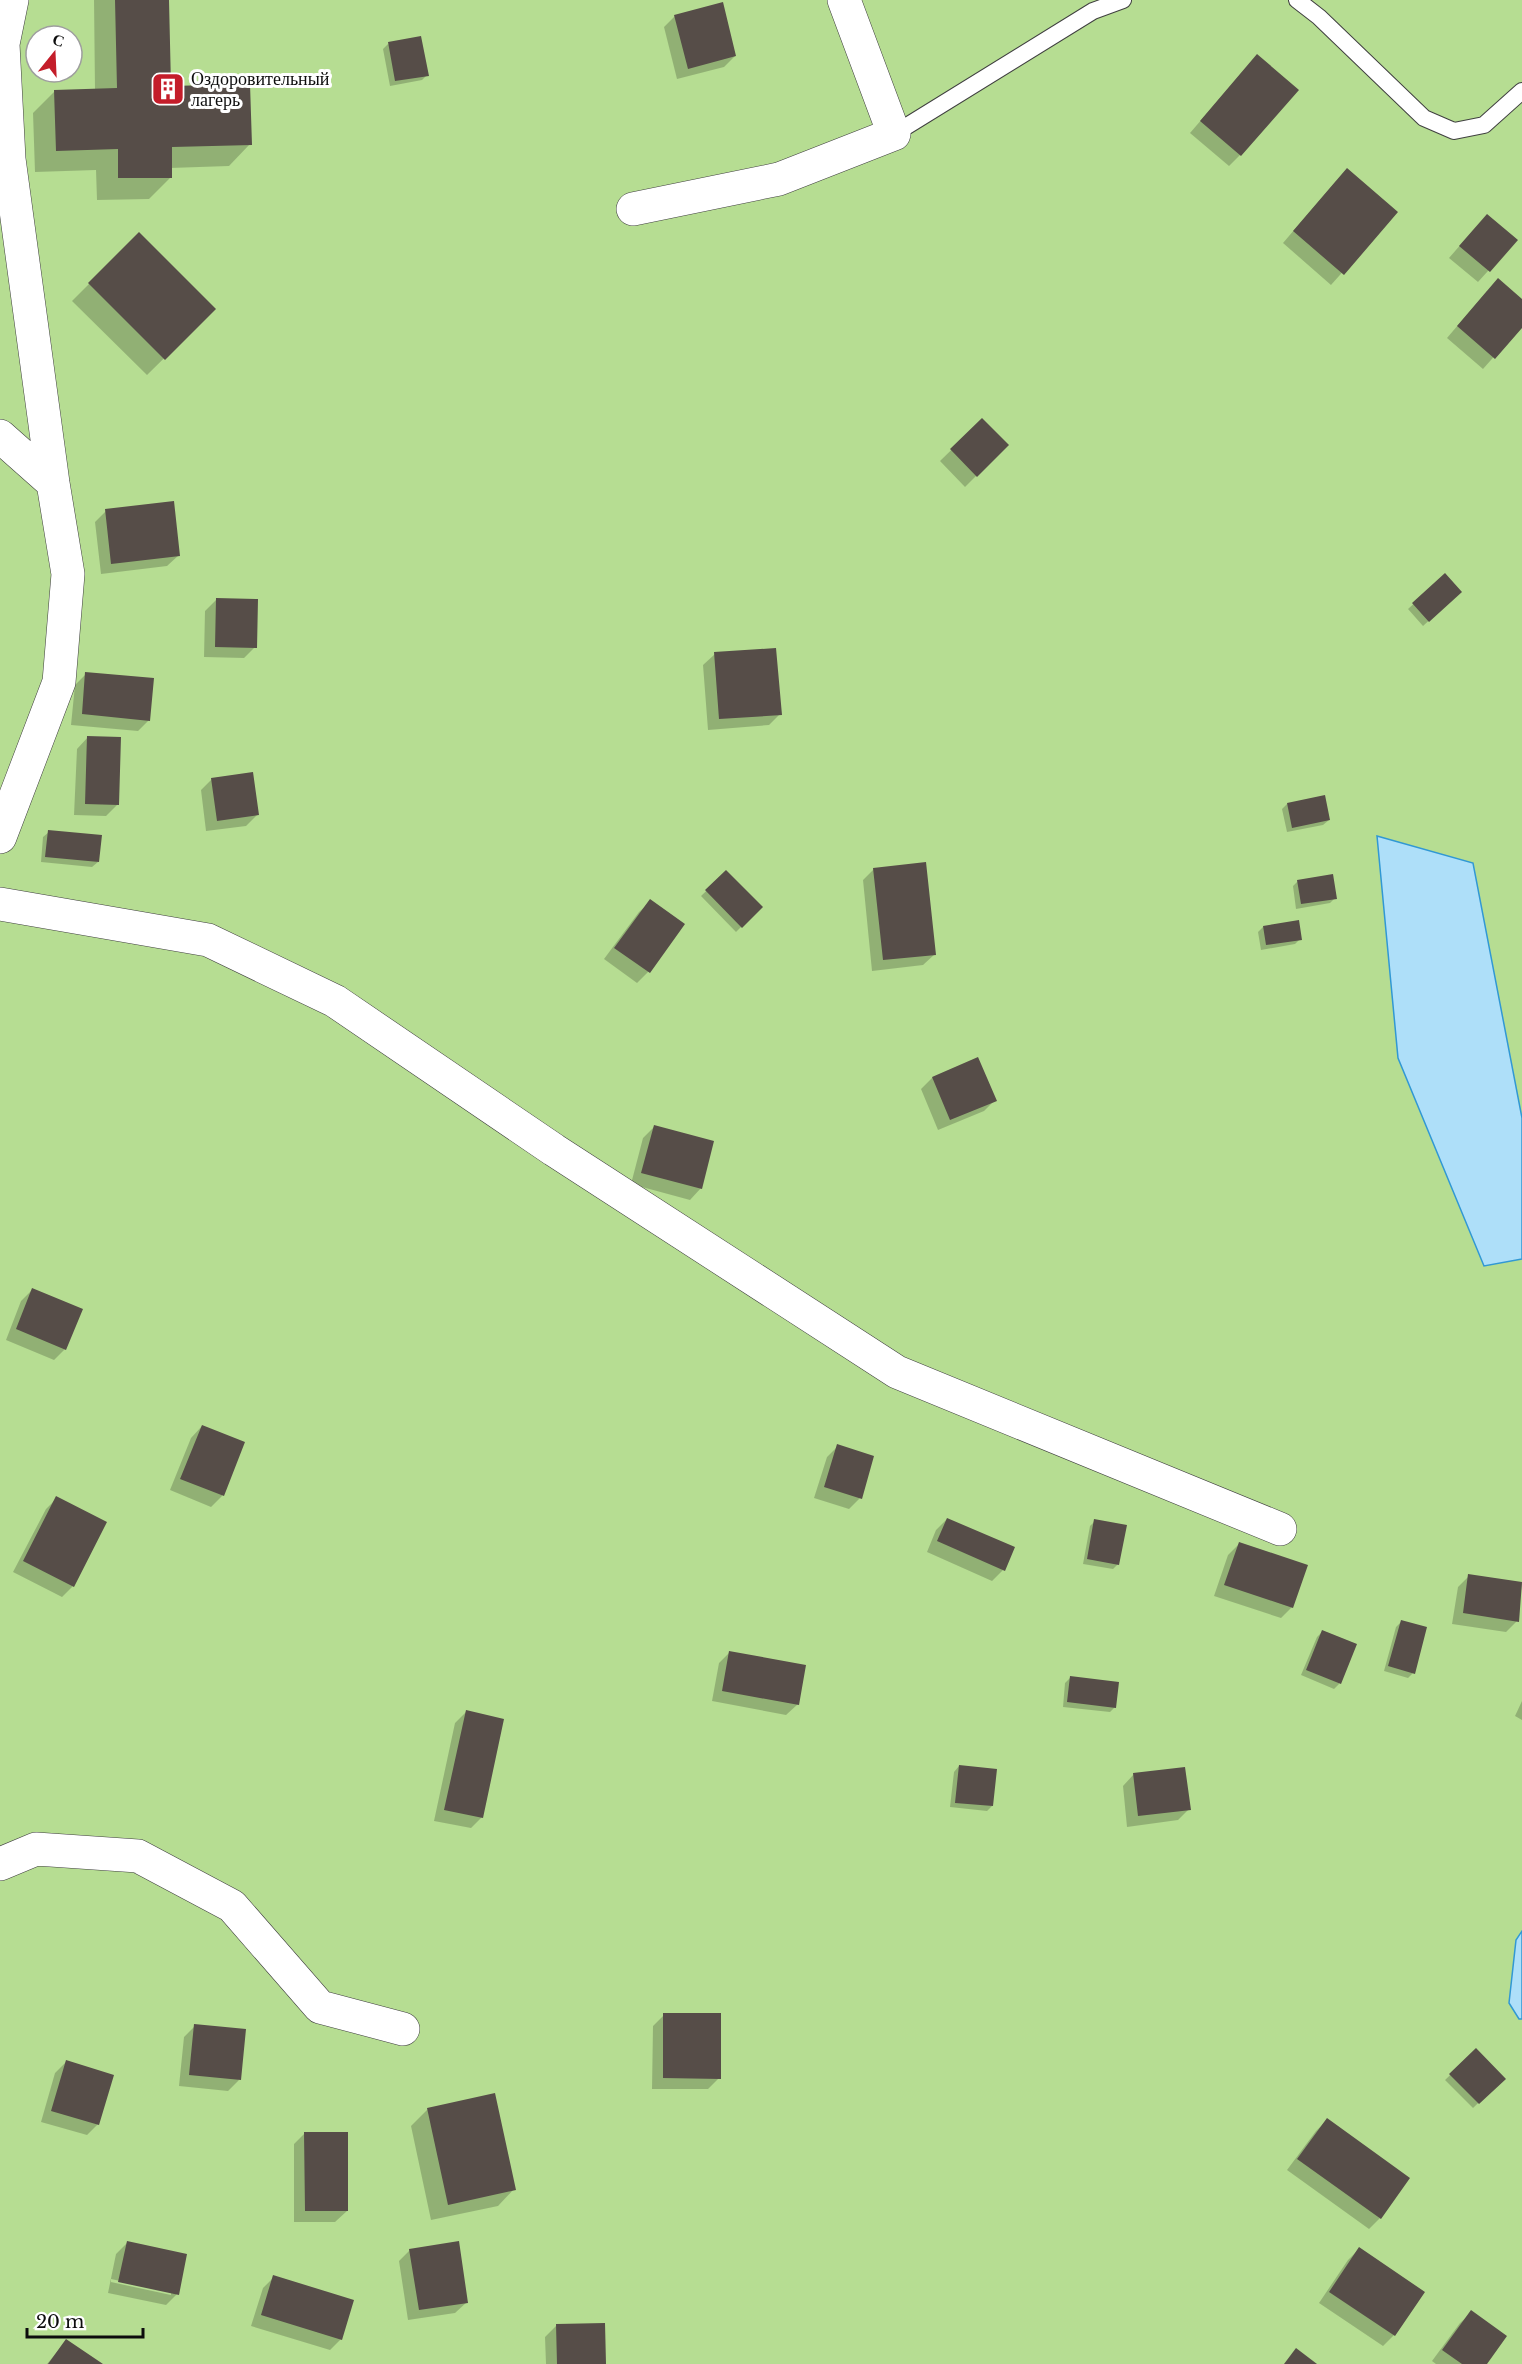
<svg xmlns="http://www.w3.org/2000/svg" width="1522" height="2364" font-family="'Libre Baskerville',serif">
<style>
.forest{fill:#b6dd92;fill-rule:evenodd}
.water{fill:#aedff9;stroke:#3198d4;stroke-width:1.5}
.shadow{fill:#0003;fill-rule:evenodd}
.building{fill:#564d48}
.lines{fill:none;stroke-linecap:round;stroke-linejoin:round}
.lane-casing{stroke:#404040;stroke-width:18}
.street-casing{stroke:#404040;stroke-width:34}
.lane{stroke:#fff;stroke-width:16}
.street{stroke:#fff;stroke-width:33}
.labels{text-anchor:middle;stroke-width:6;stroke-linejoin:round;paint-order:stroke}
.poi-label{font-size:18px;fill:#0d0d0d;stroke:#fff;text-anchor:start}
</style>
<rect width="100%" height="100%" fill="#fffbec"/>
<!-- forest -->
<path class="forest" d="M0,0H1522V2364H0ZM36,36H72V72H36Z"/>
<!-- water -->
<path class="water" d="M1377,836L1473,863L1522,1118V1259L1484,1266L1398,1058Z
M1522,1931V2019H1519L1509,2003L1516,1940Z"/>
<!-- shadow -->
<path class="shadow" d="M94,0H168L169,87L250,144L229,166L170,168L171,177L149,199L97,200L96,170L35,172L33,113L55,91L95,90Z
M675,16L735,56L724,67L677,79L664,27Z
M388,44L427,75L422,80L390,86L383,49Z
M1246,68L1240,155L1229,166L1190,133Z
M1336,181L1396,212L1331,285L1283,243Z
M1476,227L1516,240L1478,282L1449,258Z
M139,234L214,309L147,375L72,301Z
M1487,291L1522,301V325L1483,369L1447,338Z
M982,420L1007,445L965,487L940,461Z
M106,511L179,555L167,566L101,574L95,522Z
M1445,575L1460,592L1423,626L1408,609Z
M216,600L255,647L244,658L204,657L205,611Z
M715,654L780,714L769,725L708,730L703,665Z
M86,674L149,720L138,731L71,725L75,685Z
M88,737L117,805L106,816L74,815L77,749Z
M212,779L257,815L246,826L206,831L201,790Z
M1287,804L1329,820L1323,825L1287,832L1282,809Z
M49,832L98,862L92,867L41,862L43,837Z
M874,869L935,954L923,965L872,971L863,880Z
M726,872L761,907L736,932L701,896Z
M1298,881L1335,898L1330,903L1296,909L1293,886Z
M651,901L683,925L648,972L637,983L604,959L639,912Z
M1263,927L1300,939L1295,944L1261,950L1258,932Z
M978,1059L995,1100L984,1111L938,1130L921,1089L932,1078Z
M654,1127L701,1188L690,1200L631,1184L643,1138Z
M32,1290L65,1349L54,1360L6,1340L21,1301Z
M202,1426L243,1443L222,1496L211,1507L170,1490L191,1438Z
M838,1446L860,1498L849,1509L814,1498L827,1457Z
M57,1498L73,1586L62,1597L13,1572L46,1509Z
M947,1519L1003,1570L992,1581L927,1552L936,1530Z
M1095,1521L1118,1564L1113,1569L1083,1564L1090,1526Z
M1239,1544L1292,1607L1281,1618L1214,1596L1228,1555Z
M1469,1576L1522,1583L1517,1621L1506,1632L1452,1624L1458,1587Z
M1401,1622L1413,1673L1408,1678L1384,1671L1396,1627Z
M1322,1632L1355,1645L1339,1684L1334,1689L1301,1675L1317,1637Z
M730,1652L798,1704L786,1715L712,1701L719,1663Z
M1070,1678L1115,1707L1110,1712L1063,1707L1065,1683Z
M1522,1701V1720L1515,1716Z
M466,1712L482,1817L471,1828L434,1821L455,1723Z
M959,1766L992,1806L987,1811L950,1807L954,1772Z
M1134,1774L1189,1809L1178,1820L1127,1827L1123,1786Z
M664,2015L719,2078L708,2089H652L653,2026Z
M195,2026L239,2080L228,2091L179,2086L184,2037Z
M1476,2050L1503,2079L1473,2108L1445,2080Z
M66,2062L98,2124L87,2135L41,2122L55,2073Z
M428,2109L514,2189L498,2206L431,2220L411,2126Z
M1327,2120L1380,2218L1369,2229L1287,2170L1316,2131Z
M305,2133L347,2211L335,2222H294V2144Z
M127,2243L177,2294L166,2305L108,2293L116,2254ZM111,2279L171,2292V2295L111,2282Z
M1359,2249L1423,2292L1394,2335L1383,2346L1319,2303L1348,2260Z
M410,2250L467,2302L455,2313L408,2320L399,2261Z
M274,2277L341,2339L330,2350L251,2326L263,2288Z
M1472,2312L1485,2364H1436L1432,2361L1460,2323Z
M556,2326L605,2364H546L545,2337Z
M66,2341L101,2364H47Z"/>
<!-- building -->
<path class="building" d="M115,0H169L171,86L250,84L252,145L172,147V178H118V149L56,151L54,90L117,88Z
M723,2L736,56L688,69L674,15Z
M421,36L429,76L395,81L388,42Z
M1257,54L1299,90L1241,156L1200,121Z
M1347,168L1398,212L1344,275L1293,231Z
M1487,214L1518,240L1490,272L1459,246Z
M139,232L216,309L165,360L88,283Z
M1498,278L1522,299V328L1495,359L1457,326Z
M982,418L1009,445L977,477L950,449Z
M174,501L180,556L111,564L105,509Z
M1445,573L1462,592L1429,622L1412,603Z
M216,598L258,599L257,648L215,647Z
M776,648L782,715L719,719L714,652Z
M85,672L154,678L150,721L82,714Z
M87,736L121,737L119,805L85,804Z
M253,772L259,815L217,821L211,778Z
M1325,795L1330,820L1292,828L1287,803Z
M48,830L102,835L99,862L45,857Z
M926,862L936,955L883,960L873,868Z
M726,870L763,907L742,928L705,890Z
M1333,874L1337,899L1301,904L1297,880Z
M650,899L685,924L650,973L614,948Z
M1299,920L1302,940L1266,945L1263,926Z
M978,1057L997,1101L950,1120L932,1077Z
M654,1125L714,1141L702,1189L641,1173Z
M32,1288L83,1309L66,1350L16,1329Z
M202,1425L245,1442L224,1496L180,1479Z
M837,1444L874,1456L862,1499L824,1487Z
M56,1496L107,1522L74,1587L23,1561Z
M947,1518L1015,1547L1005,1571L937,1541Z
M1094,1519L1127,1525L1119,1565L1087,1559Z
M1239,1542L1308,1565L1293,1608L1224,1585Z
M1468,1574L1522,1582L1519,1622L1463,1613Z
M1401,1620L1427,1627L1415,1674L1388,1666Z
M1322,1630L1357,1644L1341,1684L1306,1670Z
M729,1651L806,1665L799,1705L722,1691Z
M1070,1676L1119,1682L1116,1708L1067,1702Z
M466,1710L504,1719L483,1818L444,1810Z
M959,1765L997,1769L993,1806L955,1803Z
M1185,1767L1191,1810L1138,1816L1133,1773Z
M663,2013H721V2079L663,2078Z
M194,2024L246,2029L241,2080L189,2075Z
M1476,2048L1506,2079L1479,2104L1449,2074Z
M66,2060L114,2075L99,2125L51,2111Z
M495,2093L516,2190L448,2205L427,2108Z
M1327,2118L1410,2178L1381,2219L1297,2159Z
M304,2132H348V2211H305Z
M127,2241L187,2254L179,2295L118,2282Z
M459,2241L468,2303L419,2310L409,2249Z
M1359,2247L1425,2292L1395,2336L1329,2292Z
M273,2275L354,2300L342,2340L261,2315Z
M1471,2310L1507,2336L1487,2364H1462L1442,2350Z
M605,2323L606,2364H557L556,2324Z
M66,2339L103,2364H48Z
M1296,2348L1317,2364H1284Z"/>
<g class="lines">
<!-- lane casing -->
<g class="lane-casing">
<path id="lane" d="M1297,0L1319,17L1424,118L1454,131L1484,125L1522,91
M894,134L1093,11L1123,0"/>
</g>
<!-- street casing -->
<g class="street-casing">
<path id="street" d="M633,209L779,179L894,134L844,0
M0,436L53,483
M0,837L59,682L68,574L53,483L9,159L3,44L12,0
M0,904L208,940L335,1001L554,1150L897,1372L1280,1529
M0,1864L36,1849L138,1856L232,1906L320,2007L403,2029"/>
</g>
<!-- lane -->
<use href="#lane" class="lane"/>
<!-- street -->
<use href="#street" class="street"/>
</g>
<!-- icons -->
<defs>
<g id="building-square" transform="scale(1.725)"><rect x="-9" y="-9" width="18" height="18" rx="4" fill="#c41d2a" stroke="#fff"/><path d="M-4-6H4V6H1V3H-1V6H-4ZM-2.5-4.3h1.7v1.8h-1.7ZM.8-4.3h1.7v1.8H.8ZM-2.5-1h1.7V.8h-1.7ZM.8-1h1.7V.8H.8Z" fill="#fff"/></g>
</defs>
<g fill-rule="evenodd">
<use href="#building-square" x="168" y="89"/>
</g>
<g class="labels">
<!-- poi labels -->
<g class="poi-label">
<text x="191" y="85">Оздоровительный<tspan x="191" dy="21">лагерь</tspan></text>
</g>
</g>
<!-- north arrow -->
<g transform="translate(54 54) rotate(18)"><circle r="28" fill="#ffffff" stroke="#9e9e9e" stroke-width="1.5"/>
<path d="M0-4.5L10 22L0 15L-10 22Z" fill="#c41d2a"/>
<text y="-9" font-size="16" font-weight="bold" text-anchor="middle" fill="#0d0d0d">С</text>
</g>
<!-- scale -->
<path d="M27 2328v9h116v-9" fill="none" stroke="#0d0d0d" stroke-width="3"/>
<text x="36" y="2328" font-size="18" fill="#0d0d0d" stroke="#ffffff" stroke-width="4.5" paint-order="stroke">20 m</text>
</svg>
